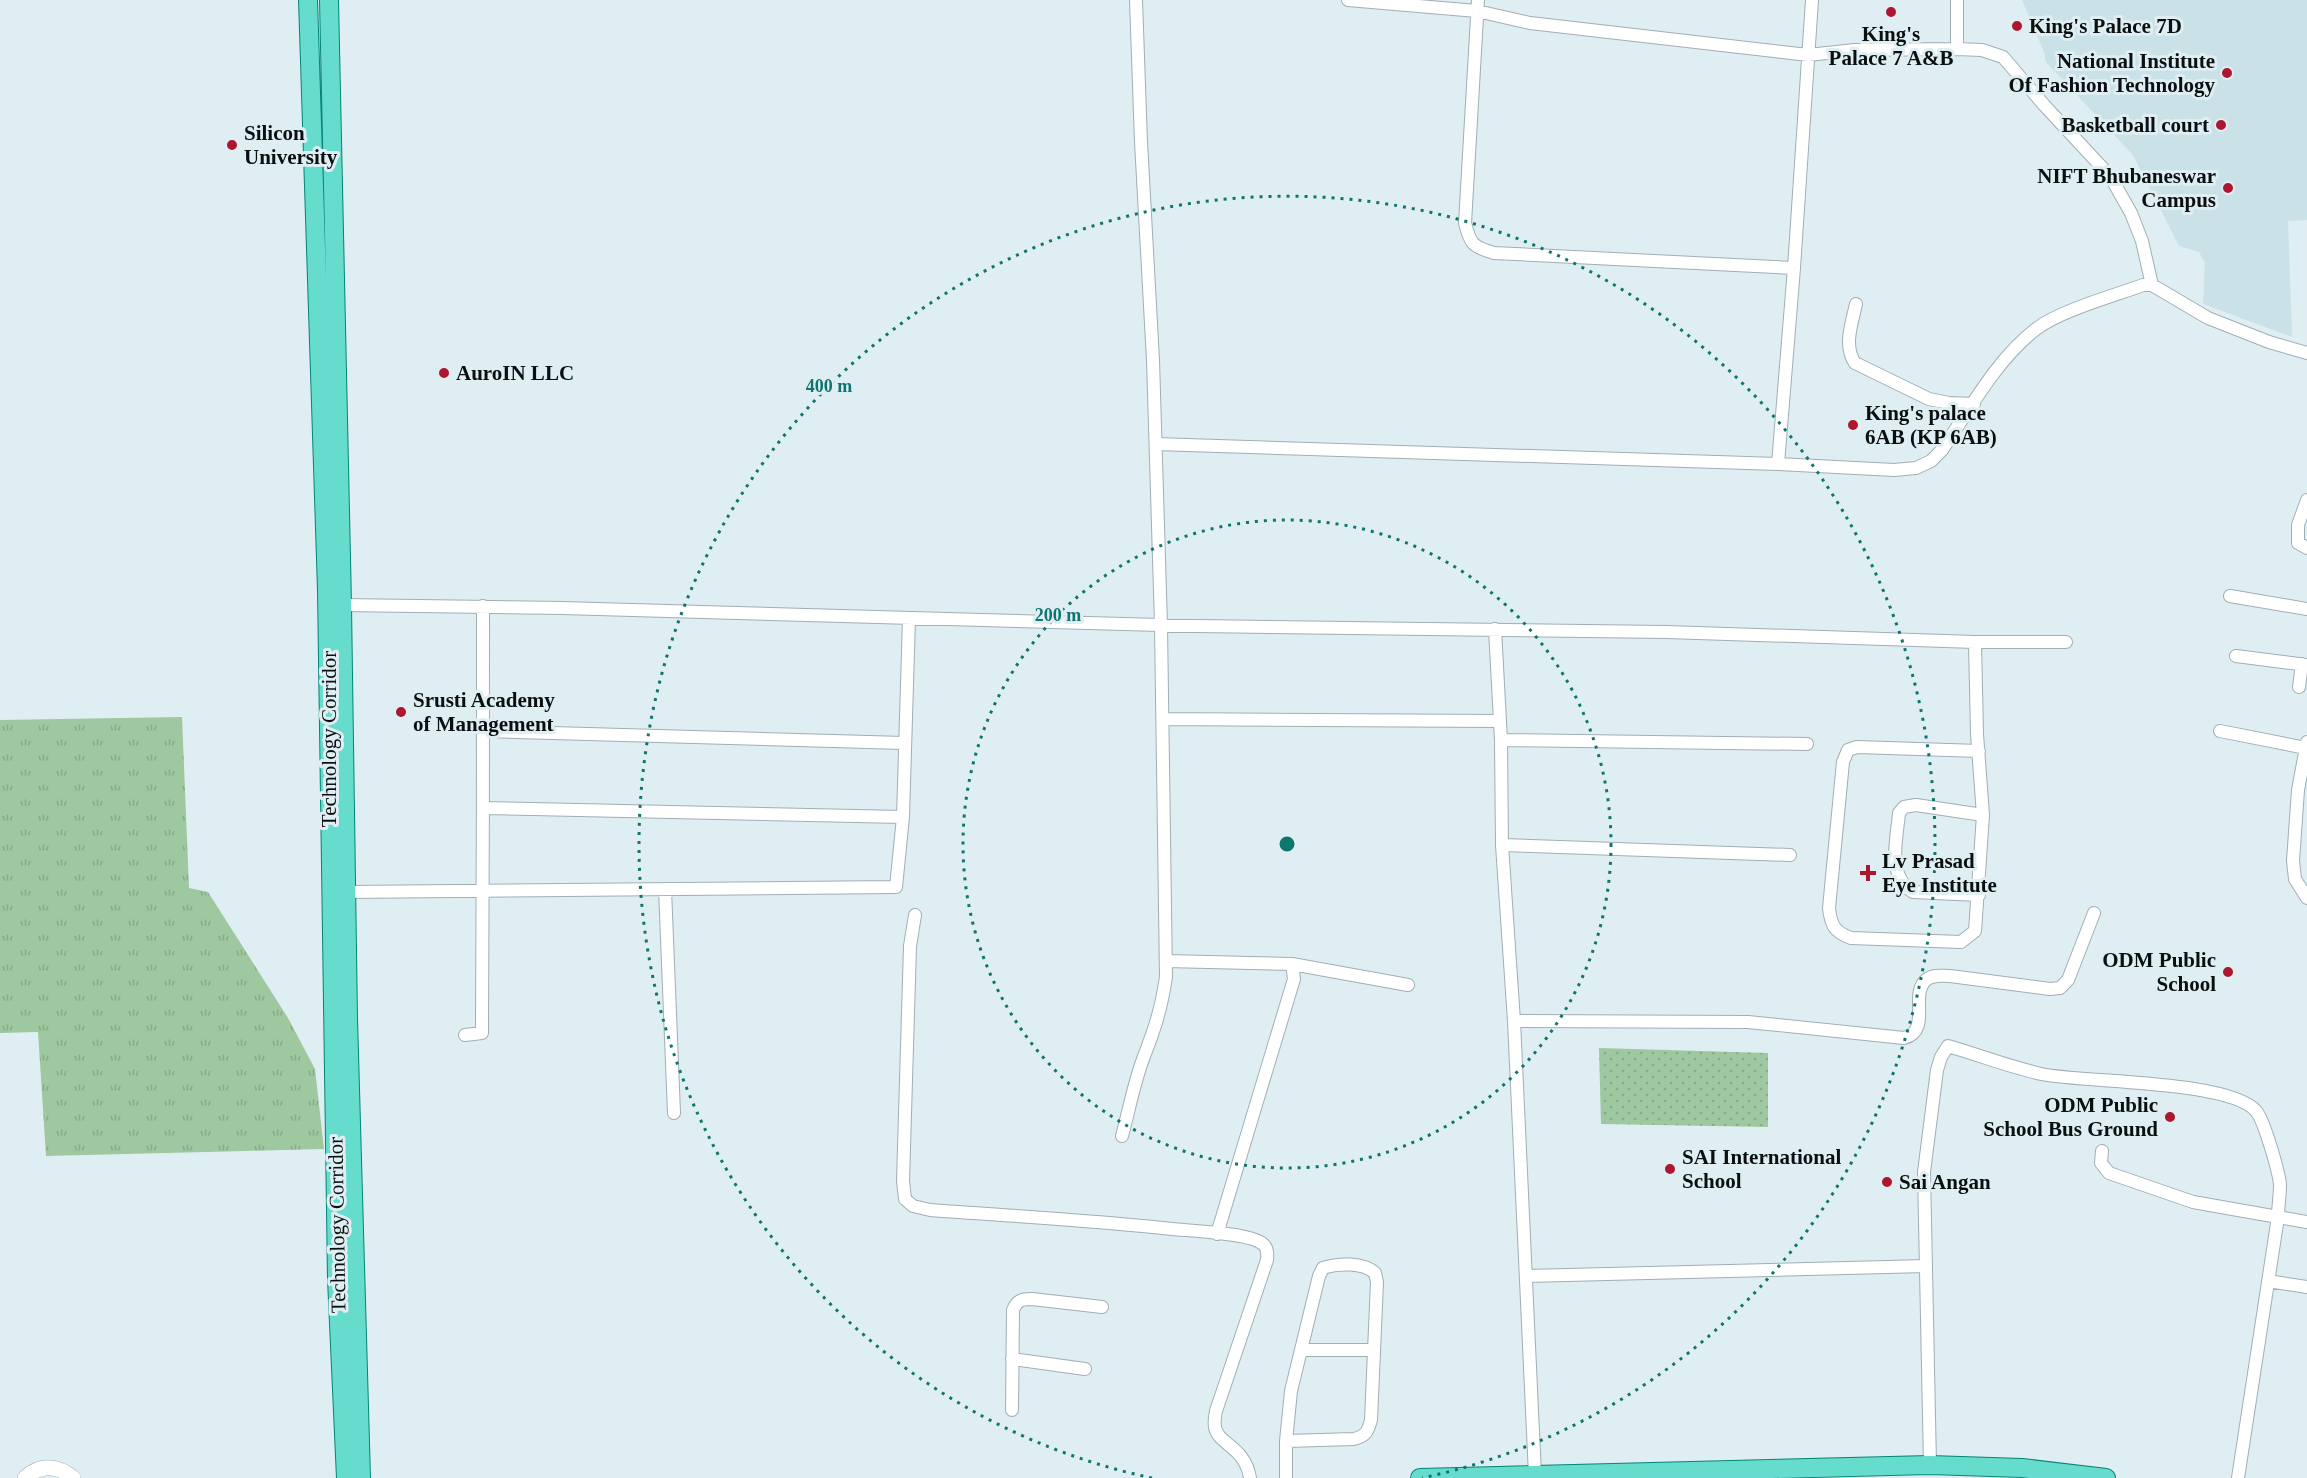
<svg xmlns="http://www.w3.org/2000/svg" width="2307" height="1478" font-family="Georgia,serif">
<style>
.built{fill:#c9e1e7}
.grass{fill:url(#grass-tufts)}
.park{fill:url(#park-dots)}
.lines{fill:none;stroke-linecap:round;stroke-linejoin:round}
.minor-casing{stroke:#a1afb2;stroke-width:14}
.tertiary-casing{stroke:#a1afb2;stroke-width:16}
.primary-casing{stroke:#048575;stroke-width:20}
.minor{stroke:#fff;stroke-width:12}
.tertiary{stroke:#fff;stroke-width:15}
.primary{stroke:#66dccd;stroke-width:18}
.ring{fill:none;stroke:#0f766e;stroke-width:3;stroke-dasharray:3 6}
.poi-dot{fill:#ac172f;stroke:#dfeef2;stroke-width:2}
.labels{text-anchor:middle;stroke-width:6;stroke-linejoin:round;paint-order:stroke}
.poi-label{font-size:21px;font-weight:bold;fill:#0a0f10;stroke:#dfeef2;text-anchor:start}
.street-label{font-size:21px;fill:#0a0f10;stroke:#dfeef2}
.centre{fill:#0f766e;stroke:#dfeef2;stroke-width:3}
.ring-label{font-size:18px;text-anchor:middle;font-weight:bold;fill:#0f766e;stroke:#dfeef2;stroke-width:6;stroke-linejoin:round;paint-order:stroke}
</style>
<defs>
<pattern id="grass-tufts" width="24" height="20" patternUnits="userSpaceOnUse" patternTransform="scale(1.5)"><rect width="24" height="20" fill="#9ec89f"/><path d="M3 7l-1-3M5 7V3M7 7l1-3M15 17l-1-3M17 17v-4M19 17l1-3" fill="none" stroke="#87ab88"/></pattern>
<pattern id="park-dots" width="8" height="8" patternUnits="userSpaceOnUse" patternTransform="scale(1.5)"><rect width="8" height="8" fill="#9ec89f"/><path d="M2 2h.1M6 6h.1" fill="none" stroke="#87ab88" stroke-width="1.8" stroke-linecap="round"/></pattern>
</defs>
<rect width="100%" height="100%" fill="#dfeef2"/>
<!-- built -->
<path class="built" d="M2022,0H2307V220L2288,221L2292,337L2203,304L2205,263L2199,252L2179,246L2133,155L2046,62L2044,52Z"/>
<!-- grass -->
<path class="grass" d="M182,717L189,888L208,892L288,1018L315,1069L324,1149L46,1156L38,1032L0,1033V720Z"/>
<!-- park -->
<path class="park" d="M1599,1048L1768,1053V1127L1601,1124Z"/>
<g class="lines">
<!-- minor casing -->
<g class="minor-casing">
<path id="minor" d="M1348,0L1477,11L1530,23L1808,55L1855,50L1957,49L1982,50L2003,57L2044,105L2110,176L2131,213L2142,241L2152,285
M1478,0L1465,223C1470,244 1473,247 1494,253L1794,268
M1957,49V0
M1856,304C1852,323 1843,346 1855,363L1929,399L1949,403L1974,404
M1156,444L1778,464L1894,470L1916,468L1931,461L1942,450C1970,409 1996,360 2036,329C2059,311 2113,296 2143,285H2152L2208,318L2269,342L2307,353
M1778,464L1794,268L1812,0
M2307,500L2298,525V543L2307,548
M2230,596L2307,609
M342,605L562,608L1196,626L1667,632L1975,642H2066
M1495,629L1501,740L1502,845L1514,1021L1535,1475
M1975,642L1977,734L1983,815L1975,931L1961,942L1851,938C1834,932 1831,925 1829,908L1843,762L1848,750L1857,747L1979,751
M2236,656L2307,665
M2299,687L2302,664
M1163,719L1500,721
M484,731L904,743
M2220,731L2306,748
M1501,740L1807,744
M2307,742L2298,790L2293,861L2295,879L2307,898
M485,808L903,817
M1502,845L1790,855
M665,889L674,1113
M346,892L896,887L903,817L909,618
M1979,895L1913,892C1886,876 1897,839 1899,813L1904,807L1916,805L1983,815
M915,915L910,946L903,1181L905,1199L913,1206L930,1210C1011,1216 1092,1220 1172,1229C1194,1231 1240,1233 1258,1241C1267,1245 1268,1251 1267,1260L1216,1411C1215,1416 1214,1422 1215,1427C1218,1445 1245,1446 1250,1478
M1166,961L1292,964L1294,979L1217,1234
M1292,964L1408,985
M1514,1021L1748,1022L1904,1038C1932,1031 1909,994 1926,980C1933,974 1942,976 1950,976L2050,989L2060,988L2068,980L2094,913
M465,1035L482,1033V1028C482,887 484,747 483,606
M1122,1136C1129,1110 1134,1083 1143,1059C1155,1028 1161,1010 1166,977L1161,625L1153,360L1141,142L1136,0
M1526,1276L1926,1266
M2268,1281L2307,1287
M1301,1350H1374
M1012,1359L1085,1369
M1012,1410L1013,1310C1017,1300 1022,1299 1032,1299L1102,1307
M1286,1441L1354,1439C1366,1436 1368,1431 1371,1420L1377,1282L1375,1273C1363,1262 1338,1263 1323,1268L1319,1276L1291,1391L1286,1441V1478
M1930,1465L1924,1172L1937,1070L1941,1057L1948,1046C1979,1055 2010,1067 2041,1074C2085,1083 2229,1080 2256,1111C2264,1120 2279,1172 2280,1185C2280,1195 2278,1207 2278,1217L2193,1202L2109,1173L2101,1163L2102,1151
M2238,1478L2278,1217L2307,1222"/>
</g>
<!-- tertiary casing -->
<g class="tertiary-casing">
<path id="tertiary" d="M25,1478C40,1464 58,1465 73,1478"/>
</g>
<!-- primary casing -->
<g class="primary-casing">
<path id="primary" d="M308,0L327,590L337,1279L346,1478
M329,0L342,605L348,1018L361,1478
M1420,1478L1930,1465L2022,1468L2106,1478"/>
</g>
<!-- minor -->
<use href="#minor" class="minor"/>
<!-- tertiary -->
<use href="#tertiary" class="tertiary"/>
<!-- primary -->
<use href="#primary" class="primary"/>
</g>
<!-- distance rings -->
<g class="ring">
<circle cx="1287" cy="844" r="324"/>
<path d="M1152 1478A648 648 0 1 1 1422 1478"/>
</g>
<!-- markers -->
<g class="poi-dot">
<circle cx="1891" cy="12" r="6"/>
<circle cx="2017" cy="26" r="6"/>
<circle cx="2227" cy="73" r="6"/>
<circle cx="2221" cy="125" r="6"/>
<circle cx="232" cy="145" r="6"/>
<circle cx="2228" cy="188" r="6"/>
<circle cx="444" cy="373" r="6"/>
<circle cx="1853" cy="425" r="6"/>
<circle cx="401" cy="712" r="6"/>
<path d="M1865 864h6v6h6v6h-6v6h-6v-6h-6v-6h6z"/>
<circle cx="2228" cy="972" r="6"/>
<circle cx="2170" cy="1117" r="6"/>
<circle cx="1670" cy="1169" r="6"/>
<circle cx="1887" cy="1182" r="6"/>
</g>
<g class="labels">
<!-- poi labels -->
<g class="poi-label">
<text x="2029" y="33">King's Palace 7D</text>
<text x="1891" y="41" text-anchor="middle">King's<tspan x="1891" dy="24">Palace 7 A&amp;B</tspan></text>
<text x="2215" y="68" text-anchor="end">National Institute<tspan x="2215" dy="24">Of Fashion Technology</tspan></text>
<text x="2209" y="132" text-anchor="end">Basketball court</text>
<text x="244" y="140">Silicon<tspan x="244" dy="24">University</tspan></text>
<text x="2216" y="183" text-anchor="end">NIFT Bhubaneswar<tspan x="2216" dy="24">Campus</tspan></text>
<text x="456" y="380">AuroIN LLC</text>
<text x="1865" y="420">King's palace<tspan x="1865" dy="24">6AB (KP 6AB)</tspan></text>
<text x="413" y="707">Srusti Academy<tspan x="413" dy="24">of Management</tspan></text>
<text x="1882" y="868">Lv Prasad<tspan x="1882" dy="24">Eye Institute</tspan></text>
<text x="2216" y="967" text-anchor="end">ODM Public<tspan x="2216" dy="24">School</tspan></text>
<text x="2158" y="1112" text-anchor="end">ODM Public<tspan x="2158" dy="24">School Bus Ground</tspan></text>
<text x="1682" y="1164">SAI International<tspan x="1682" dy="24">School</tspan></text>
<text x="1899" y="1189">Sai Angan</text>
</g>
<!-- street labels -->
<g class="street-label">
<text transform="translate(329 739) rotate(-90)" y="7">Technology Corridor</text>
<text transform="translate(337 1225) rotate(-91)" y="7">Technology Corridor</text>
</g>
</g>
<circle cx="1287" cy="844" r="9" class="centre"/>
<g class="ring-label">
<text x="829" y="392">400 m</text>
<text x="1058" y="621">200 m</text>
</g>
</svg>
